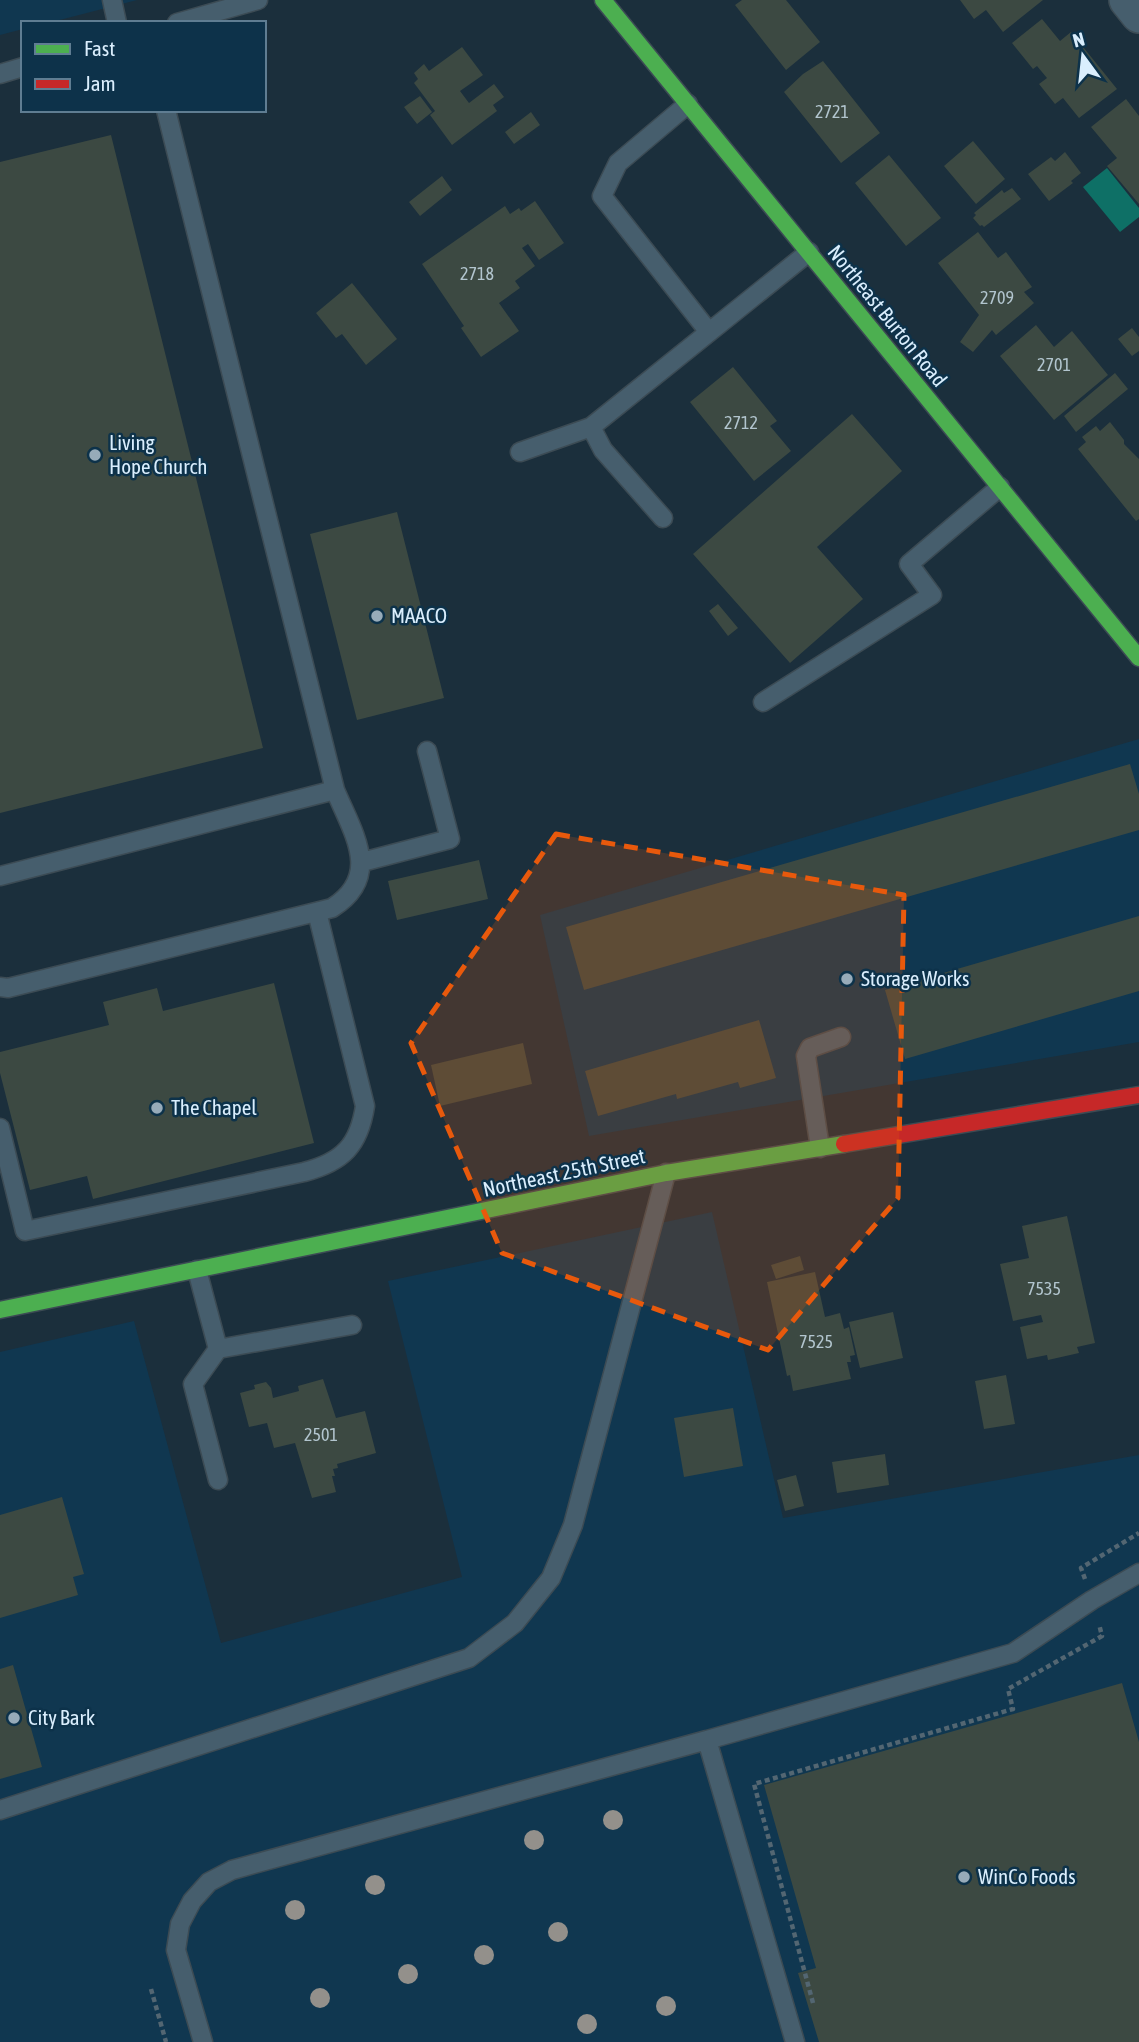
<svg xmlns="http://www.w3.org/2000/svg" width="1139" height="2042" font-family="'Asap Condensed',sans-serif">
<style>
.built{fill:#103750}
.water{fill:#0e7066}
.building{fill:#3c4942}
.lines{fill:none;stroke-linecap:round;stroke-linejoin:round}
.lane-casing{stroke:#3c4b54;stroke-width:21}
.street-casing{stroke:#3c4b54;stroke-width:38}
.fast-casing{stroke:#3c4b54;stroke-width:19}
.jam-casing{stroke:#3c4b54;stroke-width:19}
.path{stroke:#536672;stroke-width:4.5;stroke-dasharray:5 3.5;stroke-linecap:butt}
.lane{stroke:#465e6d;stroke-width:18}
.street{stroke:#465e6d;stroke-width:35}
.fast{stroke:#4caf50;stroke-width:16}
.jam{stroke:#c62828;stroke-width:16}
.tree{fill:#93908b}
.marked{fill:#e8590c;fill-opacity:0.2;stroke:#e8590c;stroke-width:5;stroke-dasharray:14 9;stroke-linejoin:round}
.poi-dot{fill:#97abb9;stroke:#0d324a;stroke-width:2.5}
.labels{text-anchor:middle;stroke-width:5;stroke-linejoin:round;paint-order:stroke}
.number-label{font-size:18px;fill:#b2c5ce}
.street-label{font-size:21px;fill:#daeefd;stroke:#0d324a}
.poi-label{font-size:21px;fill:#daeefd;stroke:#0d324a;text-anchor:start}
</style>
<rect width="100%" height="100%" fill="#1b2f3c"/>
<!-- built -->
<path class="built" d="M0,0H137L48,23H23V29L0,35Z
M1139,739V1042L589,1136L540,915Z
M712,1212L783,1518L1139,1455V2042H0V1352L134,1321L221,1643L462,1577L388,1281Z"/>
<!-- water -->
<path class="water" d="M1107,168L1139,208V217L1120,232L1083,187Z"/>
<!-- building -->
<path class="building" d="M742,0H786L820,42L786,70L735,5Z
M960,0H1043L1003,32L986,10L974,19Z
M1042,19L1060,41L1071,32L1117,89L1079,118L1063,98L1055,104L1039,84L1047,78L1037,66L1033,69L1012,43Z
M462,47L483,75L460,91L469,103L494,84L504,97L493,105L497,111L452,145L430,115L435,111L414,83L418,79L414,73L424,64L429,71Z
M823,61L880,133L841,163L784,92L803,74Z
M420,96L432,112L417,124L404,107Z
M1126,99L1139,116V204L1107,166L1117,158L1091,127Z
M531,112L540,125L514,144L505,132Z
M111,135L263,748L0,813V162Z
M973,141L1005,179L976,204L944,166Z
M1065,152L1081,173L1071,181L1073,183L1049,201L1028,174L1051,157L1055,161Z
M889,155L941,218L906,246L855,183Z
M442,176L452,190L420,216L409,202Z
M1012,188L1021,199L984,227L982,225L980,226L973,218L976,215L974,213L1002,190L1004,193Z
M535,201L564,243L539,260L528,244L522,248L535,266L515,281L520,288L499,303L519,331L481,357L461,328L464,326L422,264L505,206L510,214L519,208L521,211Z
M978,232L998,258L1006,252L1032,287L1024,292L1034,303L996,335L992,330L973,352L960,342L979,315L938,263Z
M352,283L397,339L366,365L342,334L336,338L316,313Z
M1036,325L1054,347L1072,331L1108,375L1054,420L1000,356Z
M1132,328L1139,337V351L1132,356L1118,339Z
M733,367L777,421L770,426L791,451L754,481L690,402Z
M1115,373L1128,389L1076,432L1064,416Z
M852,414L902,471L817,547L863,599L790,663L693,554Z
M1110,422L1124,440V444L1139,459V519L1136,521L1078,449L1086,442L1082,437L1096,426L1100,431Z
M397,512L444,698L357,720L310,534Z
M718,604L738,628L728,636L709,611Z
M1130,764L1139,794V830L584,990L566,927Z
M479,860L488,899L397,920L388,881Z
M1139,916V991L905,1059L885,990Z
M274,983L314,1143L93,1199L87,1176L30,1190L0,1073V1052L109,1025L103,1002L157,988L163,1011Z
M759,1020L776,1078L740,1088L738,1082L677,1099L676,1094L598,1116L585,1071Z
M523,1043L532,1084L440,1106L431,1065Z
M1067,1216L1095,1343L1077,1347L1079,1353L1048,1360L1047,1355L1027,1359L1020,1327L1043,1322L1041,1315L1013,1321L1000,1264L1029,1258L1022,1226Z
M800,1256L804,1270L776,1279L771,1265Z
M815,1272L825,1317L840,1313L844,1329L849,1327L855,1355L850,1356L851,1362H847L851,1379L793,1391L790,1375L787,1376L767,1282Z
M893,1312L903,1358L860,1368L849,1322Z
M1006,1375L1015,1424L984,1429L975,1381Z
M323,1379L336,1418L365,1411L376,1453L337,1464L338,1468L333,1469L335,1476H332L336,1492L312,1498L295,1443L274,1448L267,1423L249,1427L240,1393L255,1389L254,1385L266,1382L271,1388L273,1398L299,1391L298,1386Z
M733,1408L743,1466L684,1477L674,1418Z
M885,1454L889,1485L837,1493L832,1462Z
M796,1475L804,1506L785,1511L777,1480Z
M62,1497L84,1574L73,1577L78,1595L0,1618V1515Z
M13,1665L42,1767L0,1779V1669Z
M1122,1683L1139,1742V2042H819L798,1973L816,1968L764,1785Z"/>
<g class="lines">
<!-- lane casing -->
<g class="lane-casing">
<path id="lane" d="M112,0L117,23
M177,23L258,0
M0,74L23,67
M688,104L618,163L602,196L709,332
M591,427L603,450L663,518
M520,452L591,427L809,252
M763,702L932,595L909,564L1000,487
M362,862L450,839L427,751
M0,876L335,790L166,110
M0,987L8,988L332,908C383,876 353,833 335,790
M0,1128L25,1231L304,1172C343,1162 359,1145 365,1106L317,912
M820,1148L806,1056L810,1048L841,1037
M197,1270L218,1349L352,1325
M218,1349L193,1384L218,1480
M707,1740L1013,1653L1092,1600L1139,1573
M0,1810L469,1658L515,1623L551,1578L573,1525L666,1173
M203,2042L176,1950L180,1924L192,1901L209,1882L232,1870L707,1740L795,2042"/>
</g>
<!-- street casing -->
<g class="street-casing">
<path id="street" d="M1127,0L1139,15"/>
</g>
<!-- fast casing -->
<g class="fast-casing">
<path id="fast" d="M603,0L1139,658
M0,1310L666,1173L844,1144"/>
</g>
<!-- jam casing -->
<g class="jam-casing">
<path id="jam" d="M844,1144L1139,1095"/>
</g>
<!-- path -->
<path class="path" d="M1085,1579L1081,1568L1139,1533
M151,1989L166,2042
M813,2003L754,1784L1013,1709L1008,1689L1102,1636L1099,1624"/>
<!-- lane -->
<use href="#lane" class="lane"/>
<!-- street -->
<use href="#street" class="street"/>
<!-- fast -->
<use href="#fast" class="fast"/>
<!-- jam -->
<use href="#jam" class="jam"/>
</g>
<!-- trees -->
<g class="tree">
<circle cx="613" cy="1820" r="10"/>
<circle cx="534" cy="1840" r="10"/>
<circle cx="375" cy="1885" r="10"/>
<circle cx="295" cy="1910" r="10"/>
<circle cx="558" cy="1932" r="10"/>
<circle cx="484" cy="1955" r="10"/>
<circle cx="408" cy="1974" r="10"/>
<circle cx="320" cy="1998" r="10"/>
<circle cx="666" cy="2006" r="10"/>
<circle cx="587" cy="2024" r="10"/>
</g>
<!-- marked area -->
<path class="marked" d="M556,834L904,895L898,1198L768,1350L502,1253L411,1043Z"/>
<!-- markers -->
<g class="poi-dot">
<circle cx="95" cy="455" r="7"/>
<circle cx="377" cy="616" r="7"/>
<circle cx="847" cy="979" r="7"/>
<circle cx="157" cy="1108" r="7"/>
<circle cx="14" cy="1718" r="7"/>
<circle cx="964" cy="1877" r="7"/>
</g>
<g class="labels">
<!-- number labels -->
<g class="number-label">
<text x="832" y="118">2721</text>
<text x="477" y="280">2718</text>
<text x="997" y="304">2709</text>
<text x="1054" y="371">2701</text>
<text x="741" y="429">2712</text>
<text x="1044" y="1295">7535</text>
<text x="816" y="1348">7525</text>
<text x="321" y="1441">2501</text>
</g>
<!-- street labels -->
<g class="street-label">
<text transform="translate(887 316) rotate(51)" y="7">Northeast Burton Road</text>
<text transform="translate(564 1173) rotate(-12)" y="7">Northeast 25th Street</text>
</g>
<!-- poi labels -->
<g class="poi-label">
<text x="109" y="450">Living<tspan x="109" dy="24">Hope Church</tspan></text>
<text x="391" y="623">MAACO</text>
<text x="861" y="986">Storage Works</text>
<text x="171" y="1115">The Chapel</text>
<text x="28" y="1725">City Bark</text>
<text x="978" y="1884">WinCo Foods</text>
</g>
</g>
<!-- legend -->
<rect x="21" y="21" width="245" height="91" fill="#0d324a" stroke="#5f7d92" stroke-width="2"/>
<rect x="35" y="44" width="35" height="10" fill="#4caf50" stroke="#5f7d92" stroke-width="2"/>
<text x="84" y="56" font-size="21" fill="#daeefd">Fast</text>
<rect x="35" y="79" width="35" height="10" fill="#c62828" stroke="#5f7d92" stroke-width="2"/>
<text x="84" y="91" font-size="21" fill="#daeefd">Jam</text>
<!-- north arrow -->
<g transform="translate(1083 56) rotate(345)" stroke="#0d324a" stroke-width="5" paint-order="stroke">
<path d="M0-5L12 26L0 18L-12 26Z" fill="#daeefd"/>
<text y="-10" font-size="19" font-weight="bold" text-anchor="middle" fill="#daeefd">N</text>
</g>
</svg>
